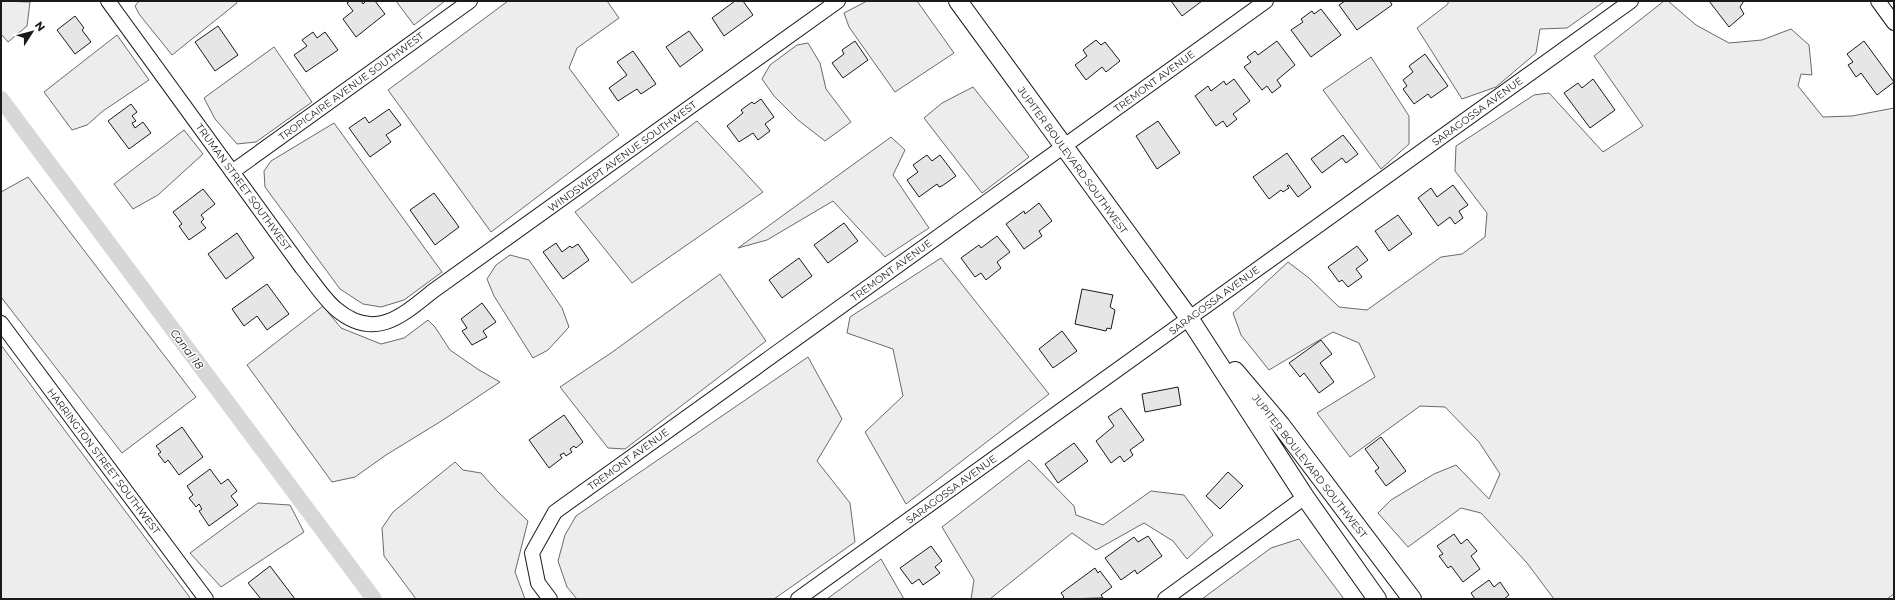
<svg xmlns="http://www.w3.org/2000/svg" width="1895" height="600" font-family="Montserrat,sans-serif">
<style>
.built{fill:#ededed;stroke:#6a6a6a}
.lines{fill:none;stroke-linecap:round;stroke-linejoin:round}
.canal{stroke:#d7d7d7;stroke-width:16}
.building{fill:#e6e6e6;stroke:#1a1a1a}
.minor-casing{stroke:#1a1a1a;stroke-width:16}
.tertiary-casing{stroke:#1a1a1a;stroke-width:20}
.minor{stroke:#fff;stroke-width:14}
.tertiary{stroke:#fff;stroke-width:18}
.labels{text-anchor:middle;stroke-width:3;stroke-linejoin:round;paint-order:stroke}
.street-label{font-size:10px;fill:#1a1a1a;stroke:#fff}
.water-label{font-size:11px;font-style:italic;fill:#1a1a1a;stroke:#fff}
</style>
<rect width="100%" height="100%" fill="#fff"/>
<!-- built -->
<path class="built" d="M1,1L30,2L27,26L8,42L1,34Z
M139,1H236L237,3L172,55L139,14L135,6Z
M396,1H445L414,25Z
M508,1H607L619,18L577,48L569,68L619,135L491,232L388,90Z
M867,1H917L954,53L895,92L849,27L844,13Z
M1448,1H1605L1567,28L1540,29L1536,53L1496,87L1462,99L1417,28L1448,4Z
M1664,1H1668L1696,25L1729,43L1762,40L1791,29L1809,45L1812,75L1801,74L1798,86L1823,117L1852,116L1894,108V594L1887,599H1554L1527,563L1481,513L1461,508L1408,547L1378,513L1391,500L1434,474L1456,465L1489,499L1500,474L1479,442L1445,407L1420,406L1350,457L1317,413L1375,377L1359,343L1333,332L1269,370L1241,335L1233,313L1288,262L1309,278L1339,307L1367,310L1441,257L1462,254L1485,237L1487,213L1455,171L1456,146L1534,95L1549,93L1603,152L1643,126L1594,56Z
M117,35L149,80L103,111L87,125L72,130L44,92Z
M808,43L820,63L826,89L851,122L825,141L798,120L774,96L762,79L770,65L797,45Z
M274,47L312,102L256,142L237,144L215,119L204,98Z
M1371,57L1409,116V144L1381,169L1323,90Z
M973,87L1029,157L982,193L924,118L942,103Z
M697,121L763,192L632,283L575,212Z
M334,123L442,272L404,300L381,307L363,304L340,289L265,187L264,171L271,161Z
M184,130L203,154L158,195L133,209L114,184Z
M891,137L905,150L893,175L929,228L885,257L833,201L767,240L738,248Z
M28,177L196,397L122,453L1,297V192Z
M510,255L529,260L562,308L569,327L548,350L533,358L494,296L487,279L496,265Z
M941,258L1049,394L906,504L865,432L903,396L893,349L847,333L850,317Z
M720,274L766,341L625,449L608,448L560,387L611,353Z
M323,306L341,328L381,344L404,338L428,320L435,327L450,350L479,370L500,382L443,420L386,455L355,477L332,482L247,365Z
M1,345L191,599H1Z
M808,357L842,419L817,461L850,503L855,542L774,599H577L567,587L558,561L565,535L576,516Z
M1029,460L1074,506L1076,515L1103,525L1151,491L1184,495L1213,535L1187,559L1173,541L1144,523L1096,550L1072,533L990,599H971L974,580L942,527Z
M455,462L463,470L481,473L498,492L528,521L515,572L525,599H416L384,556L382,528L393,512Z
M258,503L290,505L304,532L221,587L190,553Z
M1299,539L1344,599H1202L1271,548Z
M881,559L904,599H827Z"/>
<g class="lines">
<!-- canal -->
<path class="canal" d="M1,99L374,599"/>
</g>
<!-- building -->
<path class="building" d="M350,1H361L363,4L366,1H375L385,14L356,37L343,19L353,11L347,3Z
M735,1H743L753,15L724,36L712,18Z
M1171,1H1202L1182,16Z
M1345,1H1390L1392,5L1357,30L1339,5Z
M1709,1H1744L1740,7L1744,14L1729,27Z
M1321,9L1341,35L1311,57L1291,30L1303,22L1301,19L1312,11L1314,14Z
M75,16L84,28L82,30L91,42L75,54L57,30Z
M218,26L238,55L215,71L195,42Z
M689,31L703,50L680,67L666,47Z
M313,32L317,38L325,32L338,50L306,72L294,55L307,46L302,40Z
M1096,40L1101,45L1105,42L1120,61L1106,72L1102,67L1086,80L1075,65L1087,56L1083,50Z
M855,41L868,60L843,78L832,63L844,54L842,50Z
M1277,41L1295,65L1277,80L1281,86L1272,93L1267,86L1262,90L1244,67L1251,62L1247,57L1255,51L1258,55Z
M1864,41L1894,82L1877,95L1861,73L1856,77L1848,65L1853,62L1847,54Z
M633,51L656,84L641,94L637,89L618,101L609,88L627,75L617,62Z
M1425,54L1448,86L1431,98L1428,94L1414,104L1403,89L1407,86L1403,80L1413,72L1409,66Z
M1234,79L1250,101L1233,114L1237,119L1227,127L1223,121L1216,126L1195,96L1208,86L1211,91L1224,81L1226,85Z
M1593,79L1615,110L1590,128L1564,93L1578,83L1582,88Z
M761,99L774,117L765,124L770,131L758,140L753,133L739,142L727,126L743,113L741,110L752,102L754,104Z
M131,104L137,112L132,116L136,121L132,123L135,128L143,122L151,133L129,149L108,121Z
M389,109L401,125L386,135L391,142L370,157L349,128L365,117L369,123Z
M1158,121L1180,153L1157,169L1136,136Z
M1343,135L1358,154L1346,163L1342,158L1322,173L1311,159Z
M1287,153L1311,187L1298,197L1289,185L1287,186L1289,188L1283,192L1281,190L1269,199L1253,177Z
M927,155L932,161L940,155L956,176L942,186L939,187L937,184L919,197L907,180L918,172L913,165Z
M1453,185L1468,205L1459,211L1463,218L1455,224L1450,217L1438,226L1418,198L1431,188L1437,197Z
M203,189L215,204L201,215L204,219L201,222L206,228L189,240L179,226L182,224L173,212Z
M434,193L459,227L435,245L410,210Z
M1039,203L1052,221L1039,231L1042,236L1024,249L1006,224L1024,211L1025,214Z
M1398,215L1412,234L1389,251L1375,231Z
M844,223L858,241L828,263L814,245Z
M237,233L254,258L226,279L208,254Z
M997,236L1010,252L997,262L1001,268L986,280L981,273L975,277L961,258L979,245L981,248Z
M556,243L562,252L570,246L572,248L578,244L589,260L563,279L543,252Z
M1357,246L1368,260L1356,269L1362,277L1348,287L1342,280L1339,282L1328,267Z
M799,258L812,276L782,298L769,280Z
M267,284L289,314L267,330L257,316L244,326L232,309Z
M1082,289L1113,295L1110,307L1115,310L1111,329L1107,328L1106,331L1075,324Z
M482,303L496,322L483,331L487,337L472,345L462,331L467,328L461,319Z
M1062,331L1077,351L1053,368L1039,349Z
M1321,340L1332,354L1320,363L1334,382L1319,393L1304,373L1300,377L1289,363Z
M1178,387L1181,405L1145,412L1142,394Z
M1121,408L1144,440L1130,450L1133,455L1124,462L1120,456L1111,463L1096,441L1114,426L1108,417Z
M564,415L583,442L576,448L574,446L570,449L572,452L566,456L564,453L560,455L562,458L549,468L529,440Z
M182,427L203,457L179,475L168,460L165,463L158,454L161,452L156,446Z
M1381,437L1406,471L1386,486L1375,471L1379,468L1365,449Z
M1074,443L1088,461L1058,483L1045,464Z
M210,469L221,484L228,479L237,491L231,496L238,505L209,526L199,511L202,509L199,504L196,507L189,498L193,495L187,486Z
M1228,472L1243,486L1220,509L1206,496Z
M1454,534L1461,544L1467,539L1477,551L1471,556L1480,569L1463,582L1451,566L1448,568L1439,556L1443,554L1437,546Z
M1148,536L1162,556L1137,574L1135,570L1121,580L1105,558L1134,537L1138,542Z
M931,546L942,561L935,567L940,573L923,585L919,579L912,584L900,568Z
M270,566L295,599H261L248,583Z
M1095,568L1098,573L1100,571L1112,587L1101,595L1103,598L1062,599L1064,597L1061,593Z
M1489,580L1494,587L1500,582L1509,595L1504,599H1475L1471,593Z"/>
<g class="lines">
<!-- minor casing -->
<g class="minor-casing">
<path id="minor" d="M108,1L302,268C312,280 324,299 336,309C374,341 401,317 433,291L838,1
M1878,1L1894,23
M232,172L470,1
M1,323L206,599
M550,599L538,583L532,553L555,512L1266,1
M798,599L1631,1
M1165,599L1305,497"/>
</g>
<!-- tertiary casing -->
<g class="tertiary-casing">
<path id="tertiary" d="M958,1L1189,318L1305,497L1377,599
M1235,371L1280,424L1412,599"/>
</g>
<!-- minor -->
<use href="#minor" class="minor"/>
<!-- tertiary -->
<use href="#tertiary" class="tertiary"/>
</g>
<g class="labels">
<!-- street labels -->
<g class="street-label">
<text transform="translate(1154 81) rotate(-36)" y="4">TREMONT AVENUE</text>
<text transform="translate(351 86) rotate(-36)" y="4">TROPICAIRE AVENUE SOUTHWEST</text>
<text transform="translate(1477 111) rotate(-36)" y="4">SARAGOSSA AVENUE</text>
<text transform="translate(622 156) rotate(-36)" y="4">WINDSWEPT AVENUE SOUTHWEST</text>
<text transform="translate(1073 160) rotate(54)" y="4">JUPITER BOULEVARD SOUTHWEST</text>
<text transform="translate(244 187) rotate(54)" y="4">TRUMAN STREET SOUTHWEST</text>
<text transform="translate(891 270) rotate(-36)" y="4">TREMONT AVENUE</text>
<text transform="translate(1214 300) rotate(-36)" y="4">SARAGOSSA AVENUE</text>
<text transform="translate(628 459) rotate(-36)" y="4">TREMONT AVENUE</text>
<text transform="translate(104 461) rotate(53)" y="4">HARRINGTON STREET SOUTHWEST</text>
<text transform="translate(1310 466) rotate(52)" y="4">JUPITER BOULEVARD SOUTHWEST</text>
<text transform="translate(951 489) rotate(-36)" y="4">SARAGOSSA AVENUE</text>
</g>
<!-- water labels -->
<g class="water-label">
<text transform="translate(187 349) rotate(53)" y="4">Canal 18</text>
</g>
</g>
<!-- border -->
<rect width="1895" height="600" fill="none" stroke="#1a1a1a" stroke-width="4"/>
<!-- north arrow -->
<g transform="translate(32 32) rotate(54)" stroke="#ffffff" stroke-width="3" paint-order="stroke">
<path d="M0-3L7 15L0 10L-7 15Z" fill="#1a1a1a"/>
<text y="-6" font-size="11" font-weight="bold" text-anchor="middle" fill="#1a1a1a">N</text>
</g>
</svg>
